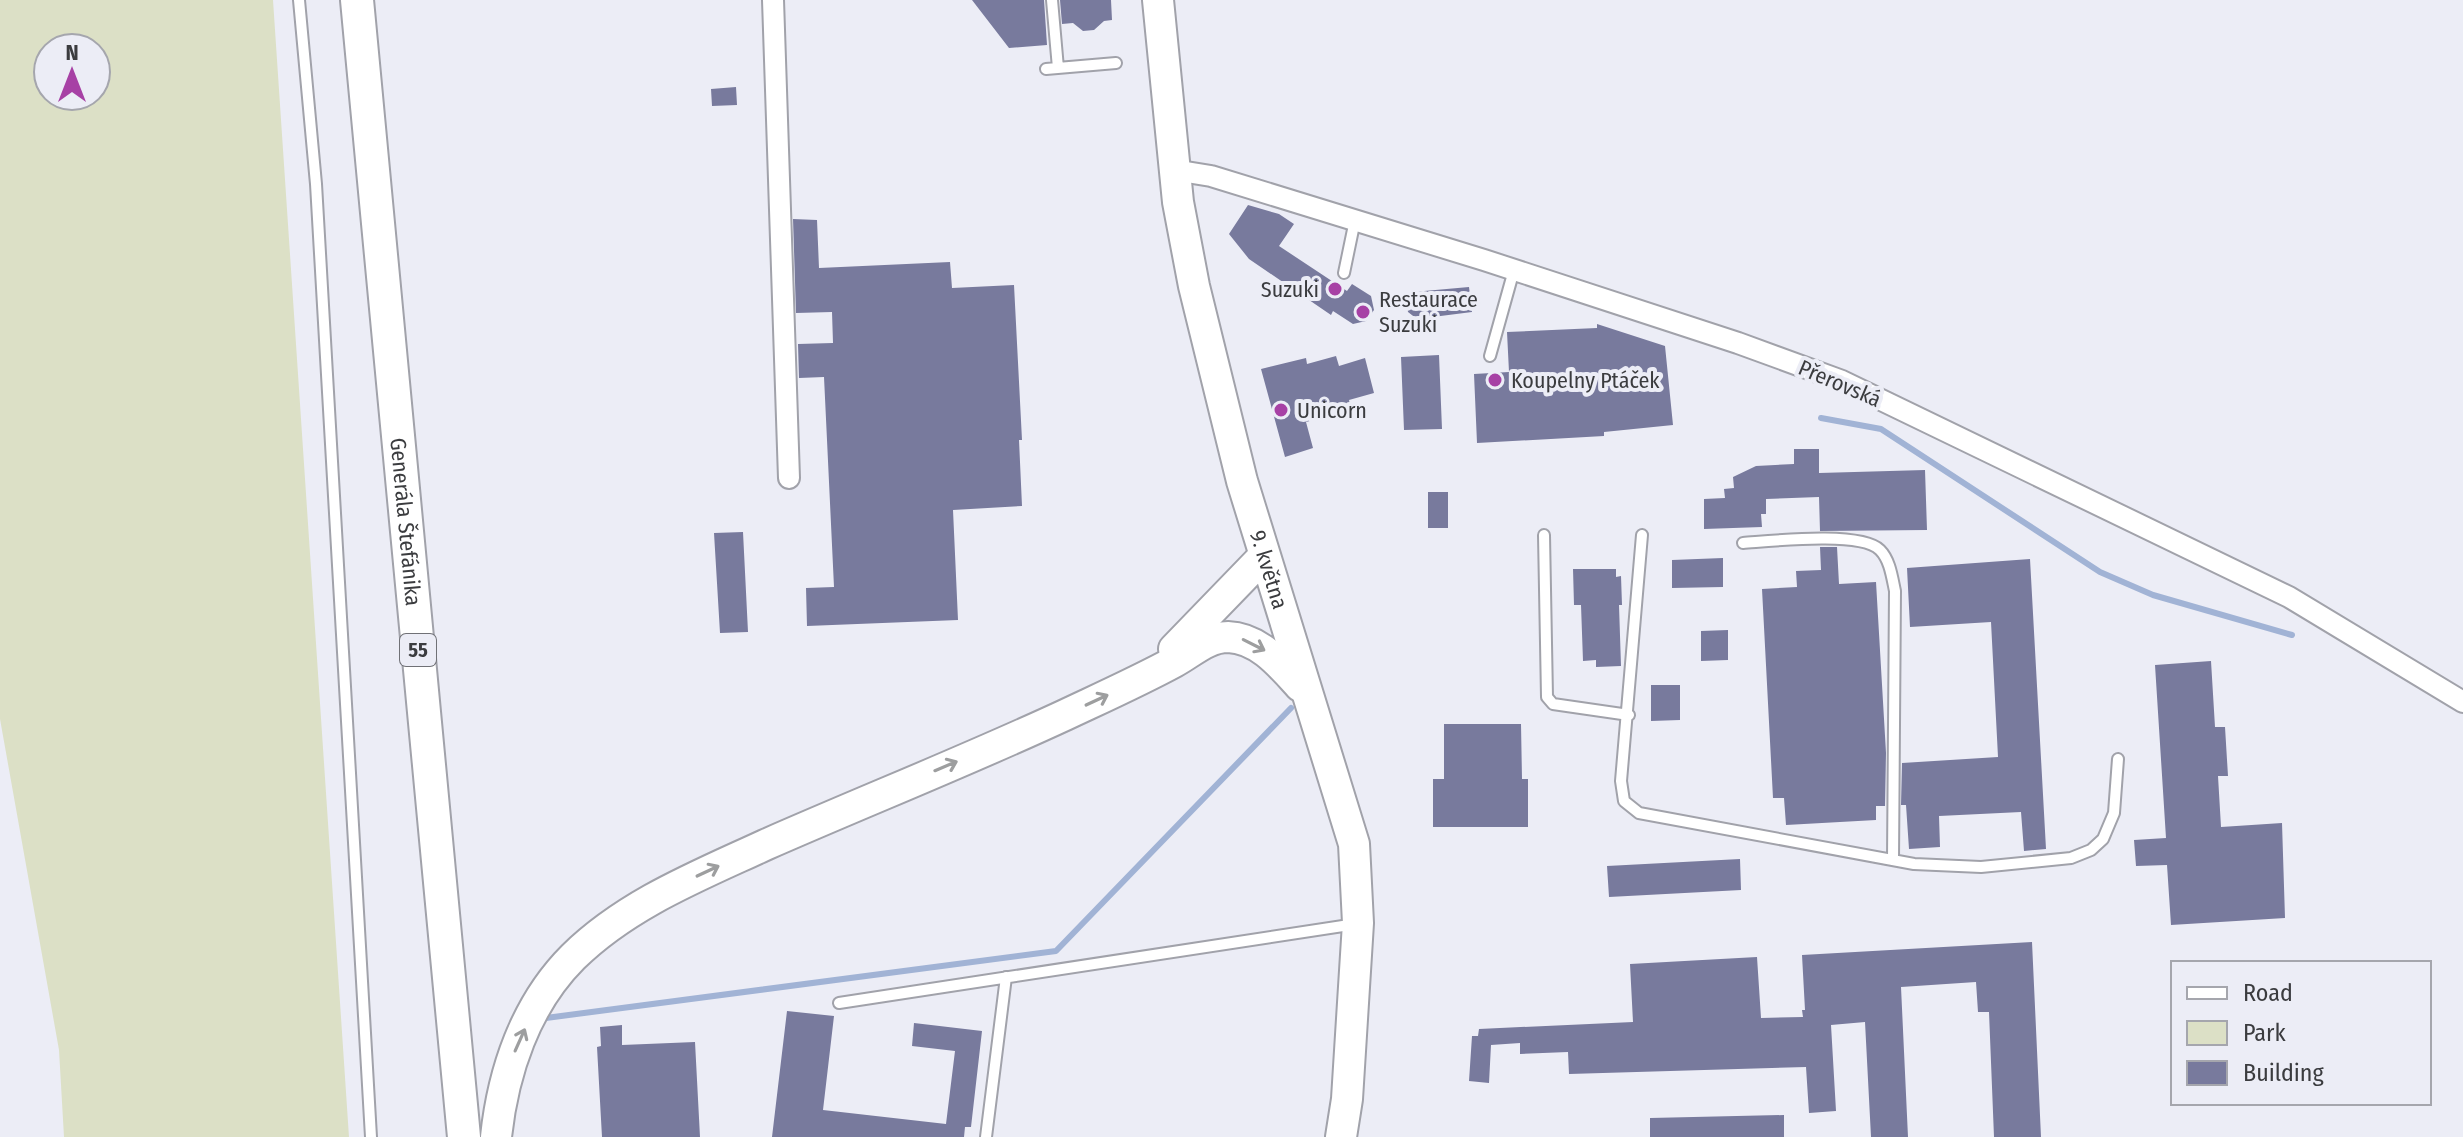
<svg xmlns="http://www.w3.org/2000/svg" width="2463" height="1137" font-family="'Fira Sans Condensed',sans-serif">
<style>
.green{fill:#dce0c6;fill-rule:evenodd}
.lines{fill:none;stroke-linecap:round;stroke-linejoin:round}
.stream{stroke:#a1b3d5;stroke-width:6}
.building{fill:#787a9d}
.lane-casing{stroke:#a1a2aa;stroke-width:14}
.street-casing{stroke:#a1a2aa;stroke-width:24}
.secondary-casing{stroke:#a1a2aa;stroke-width:34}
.primary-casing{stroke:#a1a2aa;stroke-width:36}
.lane{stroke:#fff;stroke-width:10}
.street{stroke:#fff;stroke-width:20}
.secondary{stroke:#fff;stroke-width:30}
.primary{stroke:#fff;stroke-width:32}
.oneway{stroke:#9d9e9f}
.poi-dot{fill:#a741a5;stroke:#ecedf6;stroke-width:3}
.labels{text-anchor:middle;stroke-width:8;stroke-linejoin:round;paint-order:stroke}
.shield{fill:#ecedf6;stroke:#707176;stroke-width:2}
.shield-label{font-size:20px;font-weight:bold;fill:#3b3c3f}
.poi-label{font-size:22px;fill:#3b3c3f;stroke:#ecedf6;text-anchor:start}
.street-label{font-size:22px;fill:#3b3c3f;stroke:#ecedf6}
</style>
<rect width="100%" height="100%" fill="#ecedf6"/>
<!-- green -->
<path class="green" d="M0,0H273L349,1137H64L59,1050L0,719ZM48,48H96V96H48Z"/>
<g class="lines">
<!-- stream -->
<path class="stream" d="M1821,418L1881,429L2100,572L2153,595L2292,635
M546,1018L1056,951L1291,708"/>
</g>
<!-- building -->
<path class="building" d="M972,0H1044L1047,45L1009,48Z
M1060,0H1111L1112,20L1104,21L1094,30L1083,31L1073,23L1062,24Z
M736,87L737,105L712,106L711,89Z
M1248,205L1279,214L1294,224L1279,246L1347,291L1352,284L1371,296L1374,310L1366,321L1353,324L1333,311L1331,315L1249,259L1229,234Z
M793,219L817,220L819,268L950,262L952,288L1014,285L1022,440H1019L1022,506L953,510L958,620L807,626L806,588L834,587L824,377L799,378L798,344L833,343L832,312L796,313Z
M1469,287L1472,312L1417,319L1408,312L1406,301L1413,292Z
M1597,324L1665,346L1673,425L1604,432V436L1477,443L1474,374L1509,372L1507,332L1597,328Z
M1439,355L1442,429L1404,430L1401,357Z
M1336,356L1339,366L1365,358L1374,393L1349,400L1351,410L1306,422L1313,448L1285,457L1261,369L1306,358L1307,364Z
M1794,449H1819V473L1925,470L1927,530L1820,531L1819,497L1766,499V514H1761L1762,527L1704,529V499L1725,498L1724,489L1734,488L1733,477L1756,466L1794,464Z
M1428,492H1448V528H1428Z
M743,532L748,632L720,633L714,533Z
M1820,547H1837L1839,584L1876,582L1886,753L1885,806H1876V820L1786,825L1784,798H1773L1762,589L1797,587L1796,571L1821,570Z
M1723,558V587L1672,588V560Z
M2030,559L2046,849L2024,851L2021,812L1939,816L1940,847L1909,849L1906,805H1901L1902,763L1998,757L1991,622L1910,627L1907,568Z
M1573,569H1616V577L1621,576L1622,605H1619L1621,666L1596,667V660L1583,661L1581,605H1574Z
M1728,630V660L1701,661V631Z
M2211,661L2215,727H2225L2228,776H2218L2221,827L2282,823L2285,918L2171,925L2167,865L2136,866L2134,840L2166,838L2155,665Z
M1651,685H1680V720L1651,721Z
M1444,724H1521L1522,779H1528V827H1433V779H1444Z
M1740,859L1741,890L1609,897L1607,866Z
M2032,942L2041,1137H1994L1989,1012H1978L1976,982L1901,987L1908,1137H1871L1865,1022L1831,1025L1836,1111L1809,1113L1806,1067L1569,1074L1568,1052L1520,1054V1043L1491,1045L1489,1083L1469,1081L1472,1036H1478L1479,1029L1633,1022L1630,964L1757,957L1761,1018L1803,1017L1802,1010H1805L1802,955Z
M787,1011L834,1016L823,1110L946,1124L955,1051L912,1046L914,1023L982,1031L971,1127H965L964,1137H772Z
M622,1025V1045L695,1042L700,1137H602L597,1047L601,1046L600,1027Z
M1784,1115V1137H1650V1118Z"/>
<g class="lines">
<!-- lane casing -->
<g class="lane-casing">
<path id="lane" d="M299,0L316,184L371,1137
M1052,0L1058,68
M1046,69L1116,63
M1344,273L1355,220
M1490,356L1514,270
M1544,535L1547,697L1553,704L1629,715
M1642,535L1621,781L1624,801L1639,813L1914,864L1981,867L2071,858L2091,850L2103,839L2114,813L2118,759
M1743,543C1772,541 1861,531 1880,550C1890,560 1892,577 1895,591L1893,860
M839,1003L1356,924
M986,1137L1006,977"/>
</g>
<!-- street casing -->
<g class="street-casing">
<path id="street" d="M773,0L789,478
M1174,170L1211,176L1484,260L1738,343L1842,381L2289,597L2463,702"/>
</g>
<!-- secondary casing -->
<g class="secondary-casing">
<g id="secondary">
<path id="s1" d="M1158,0L1178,202L1194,286L1242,481L1354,844L1358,923L1347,1099L1341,1137"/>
<path d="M1174,649L1264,556"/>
<path d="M496,1137C503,1072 525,1005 573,957C627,904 698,876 765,845C865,801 966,761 1065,715C1101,698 1139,681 1174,662C1191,653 1207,637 1228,637C1259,638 1281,665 1300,686"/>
</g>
</g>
<!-- primary casing -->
<g class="primary-casing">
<g id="primary">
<path id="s2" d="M357,0L464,1137"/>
</g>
</g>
<!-- lane -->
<use href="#lane" class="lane"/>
<!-- street -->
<use href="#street" class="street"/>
<!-- secondary -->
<use href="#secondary" class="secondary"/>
<!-- primary -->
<use href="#primary" class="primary"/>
</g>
<!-- one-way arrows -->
<defs><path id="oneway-shaft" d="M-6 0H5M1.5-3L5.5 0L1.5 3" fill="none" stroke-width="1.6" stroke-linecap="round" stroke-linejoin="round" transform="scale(2)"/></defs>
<g class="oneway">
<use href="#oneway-shaft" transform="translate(1254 645) rotate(27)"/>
<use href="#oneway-shaft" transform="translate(1097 700) rotate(-25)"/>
<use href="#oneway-shaft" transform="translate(946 766) rotate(-23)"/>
<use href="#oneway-shaft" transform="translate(708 871) rotate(-25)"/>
<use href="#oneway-shaft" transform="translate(520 1040) rotate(-66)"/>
</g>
<!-- markers -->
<g class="poi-dot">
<circle cx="1335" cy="289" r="8"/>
<circle cx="1363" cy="312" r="8"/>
<circle cx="1495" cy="380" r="8"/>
<circle cx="1281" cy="410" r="8"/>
</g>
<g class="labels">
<!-- shield labels -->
<rect class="shield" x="400" y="634" width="36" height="32" rx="6"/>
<g class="shield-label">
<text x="418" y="657">55</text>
</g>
<!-- poi labels -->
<g class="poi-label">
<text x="1319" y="297" text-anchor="end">Suzuki</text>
<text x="1379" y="307">Restaurace<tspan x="1379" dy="25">Suzuki</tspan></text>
<text x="1511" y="388">Koupelny Ptáček</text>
<text x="1297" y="418">Unicorn</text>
</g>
<!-- street labels -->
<g class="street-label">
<text transform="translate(1840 383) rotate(23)" y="8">Přerovská</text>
<text dy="8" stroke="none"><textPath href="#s2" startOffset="524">Generála Štefánika</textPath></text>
<text dy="8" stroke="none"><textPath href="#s1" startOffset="582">9. května</textPath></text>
</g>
</g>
<!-- legend -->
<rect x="2171" y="961" width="260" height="144" fill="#ecedf6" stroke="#a5a6ad" stroke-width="2"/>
<rect x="2187" y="987" width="40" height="12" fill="#ffffff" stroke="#a5a6ad" stroke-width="2"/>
<text x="2243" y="1001" font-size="24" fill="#3b3c3f">Road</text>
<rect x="2187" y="1021" width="40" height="24" fill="#dce0c6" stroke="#a5a6ad" stroke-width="2"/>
<text x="2243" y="1041" font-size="24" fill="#3b3c3f">Park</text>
<rect x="2187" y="1061" width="40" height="24" fill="#787a9d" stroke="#a5a6ad" stroke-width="2"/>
<text x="2243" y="1081" font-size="24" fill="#3b3c3f">Building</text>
<!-- north arrow -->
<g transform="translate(72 72)"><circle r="38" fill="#ecedf6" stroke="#a5a6ad" stroke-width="2"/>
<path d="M0-6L14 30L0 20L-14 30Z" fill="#a741a5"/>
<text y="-12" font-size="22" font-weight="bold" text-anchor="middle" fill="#3b3c3f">N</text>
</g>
</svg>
